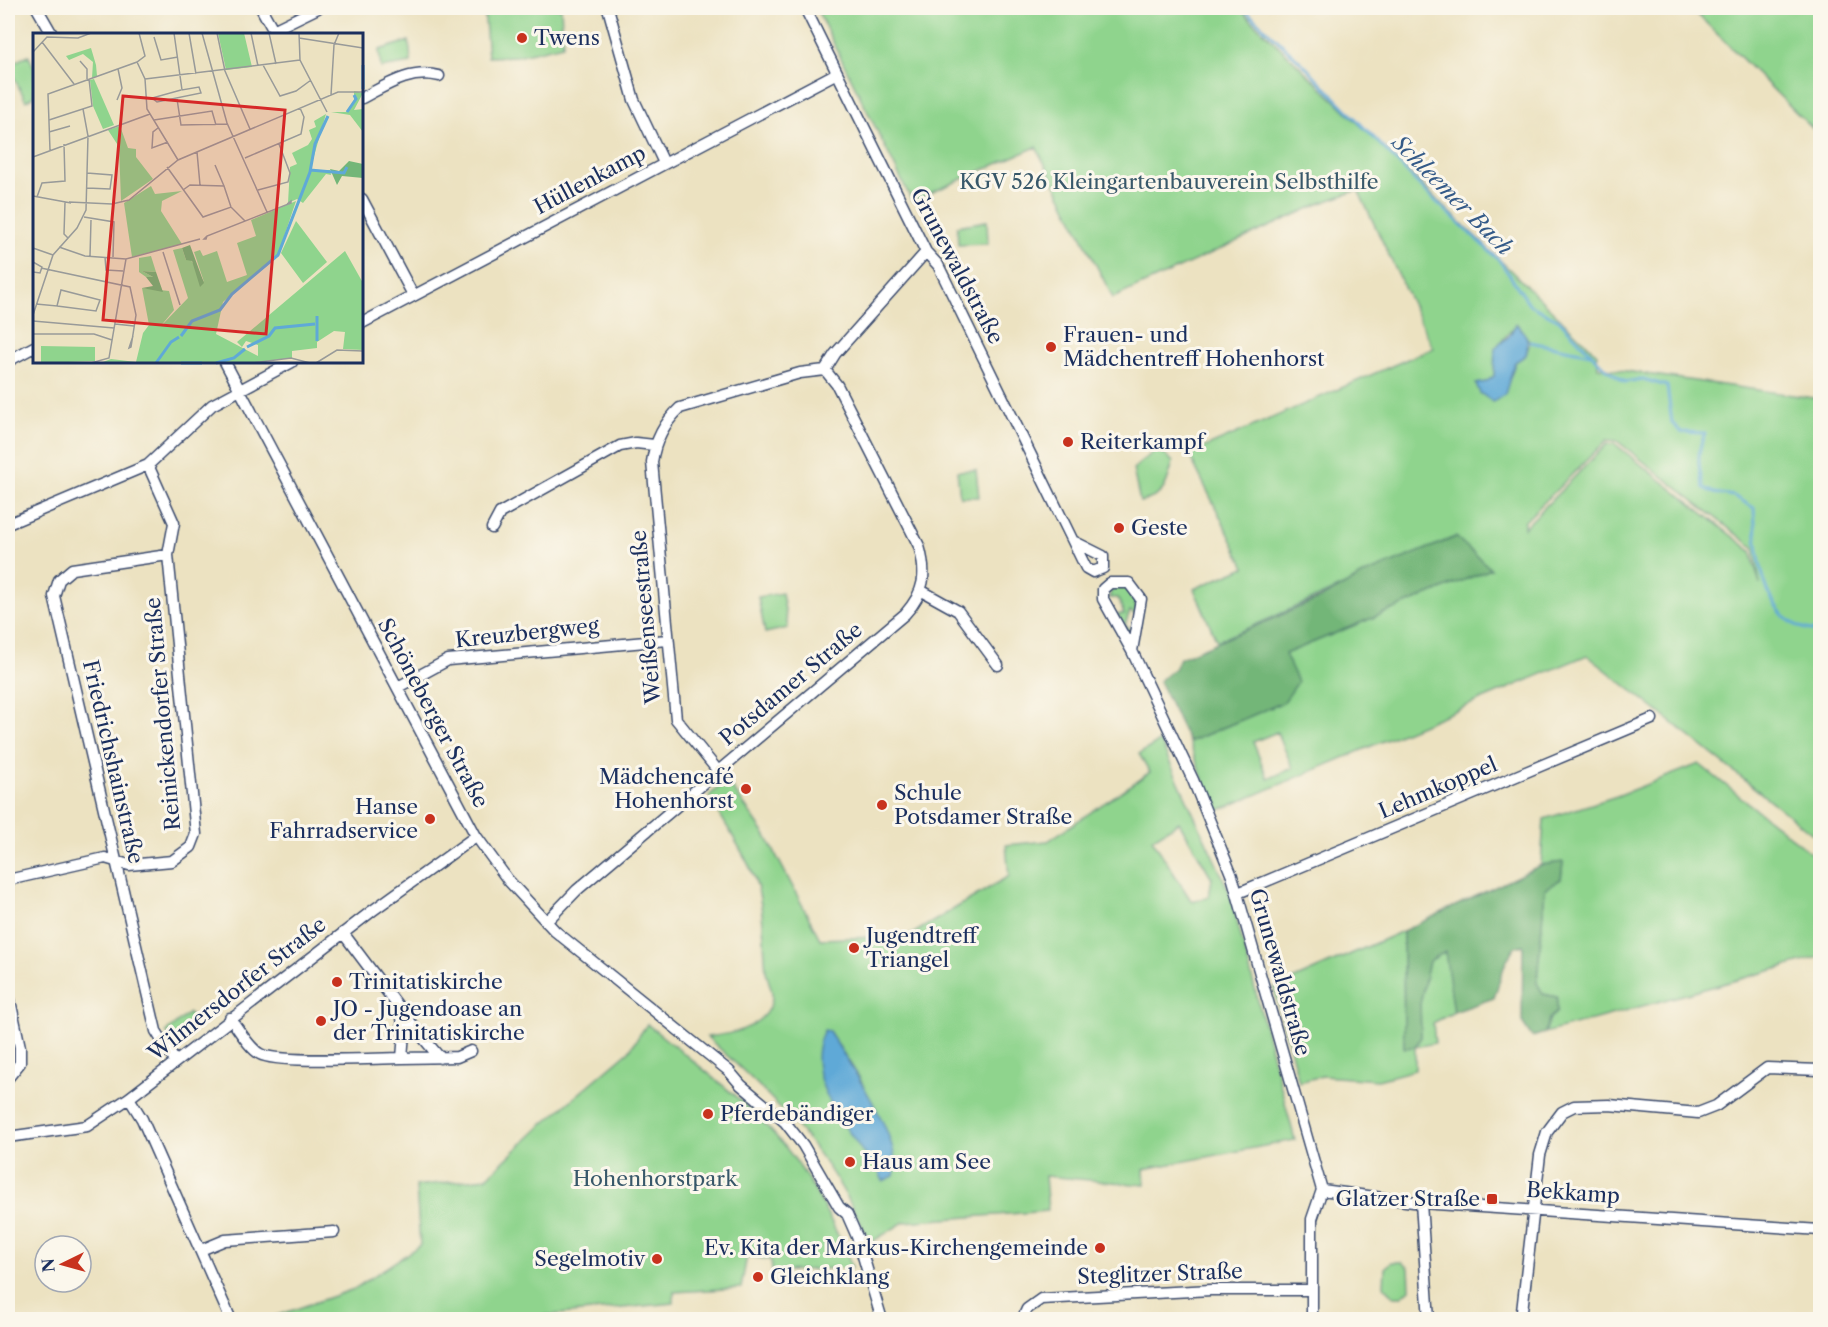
<svg xmlns="http://www.w3.org/2000/svg" width="1828" height="1327" font-family="'Libre Caslon Text',serif">
<style>
.green{fill:#8fd48d;stroke:#558276;stroke-width:1.5;fill-rule:evenodd}
.forest{fill:#73b678;stroke:#47726b;stroke-width:1.5}
.water{fill:#5fa9d7;stroke:#3d6c9a;stroke-width:1.5}
.lines{fill:none;stroke-linecap:round;stroke-linejoin:round}
.stream{stroke:#5fa9d7;stroke-width:3}
.minor-casing{stroke:#3a4a6d;stroke-width:13}
.minor{stroke:#fff;stroke-width:10}
.poi-dot{fill:#c8321e;stroke:#fbf7ec;stroke-width:2}
.labels{text-anchor:middle;stroke-width:6;stroke-linejoin:round;paint-order:stroke}
.poi-label{font-size:21px;fill:#1b2f5e;stroke:#fbf7ec;text-anchor:start}
.street-label{font-size:21px;fill:#1b2f5e;stroke:#fbf7ec}
.park-label{font-size:21px;fill:#38586a;stroke:#fbf7ec}
.water-label{font-size:22px;font-style:italic;fill:#335a88;stroke:#fbf7ec}
.inset-river{fill:none;stroke:#5fa9d7;stroke-width:3}
.inset-road{fill:none;stroke:#989a99;stroke-width:1.5}
.view{fill:#d62828;fill-opacity:0.15;stroke:#d62828;stroke-width:3}
.inset-edge{fill:none;stroke:#1b2f5e;stroke-width:3}
</style>
<rect width="100%" height="100%" fill="#fbf7ec"/>
<filter id="ink" filterUnits="userSpaceOnUse"><feTurbulence type="fractalNoise" baseFrequency=".0167" numOctaves="2"/><feDisplacementMap in="SourceGraphic" scale="12" xChannelSelector="R" yChannelSelector="G"/><feConvolveMatrix kernelMatrix="1 2 1 2 8 2 1 2 1" color-interpolation-filters="sRGB"/></filter>
<filter id="wash" filterUnits="userSpaceOnUse"><feTurbulence type="fractalNoise" baseFrequency=".008" numOctaves="4" result="noise"/><feDisplacementMap in="SourceGraphic" scale="24" xChannelSelector="R" yChannelSelector="G"/><feGaussianBlur stdDeviation="1.35" result="paint"/><feColorMatrix in="noise" values="0 0 0 0 0 0 0 0 0 0 0 0 0 0 0 0 0 1.4 0 .05"/><feComposite in="paint" operator="in"/></filter>
<g filter="url(#wash)">
<rect width="100%" height="100%" fill="#ece2c1"/>
<!-- green -->
<path class="green" d="M484,8H561L563,45L517,56L488,57Z
M816,8H1239L1597,354L1598,367L1820,399V840L1587,655L1215,812L1189,742L1284,702V654L1491,569L1455,537C1375,570 1297,608 1217,641L1194,589L1245,567L1189,454L1433,348L1358,190L1321,203L1113,298L1036,147L912,201ZM1517,324L1530,342L1526,355L1515,362L1512,373L1480,393L1476,384L1486,382L1494,376L1495,348ZM1607,440L1617,441L1754,548L1760,585L1751,551L1615,444H1607L1524,528V522ZM1277,732L1293,768L1268,779L1253,742Z
M1691,8H1820V136Z
M409,41L411,63L381,68L379,50Z
M28,55L34,67V96L26,101L8,66Z
M987,221L988,244L958,245L957,226Z
M1158,448L1173,462C1166,485 1166,496 1140,502L1133,469Z
M976,470L979,497H960L957,471Z
M1124,587C1136,592 1136,603 1136,615L1130,611L1125,625L1132,632L1130,636L1117,614H1124L1118,598H1109L1112,588Z
M782,593L788,628L765,633L758,597Z
M1160,741L1229,891L1295,1140L1144,1169L1145,1185L1045,1176L1048,1211L904,1222L870,1243C830,1152 779,1103 707,1037C731,1034 758,1030 770,1006C776,994 768,983 766,971C763,941 765,900 752,872C740,846 723,821 709,796L727,780L766,836L820,939L909,936L1009,876L1006,845L1048,841L1150,772L1139,754ZM1179,822L1212,878L1209,897L1192,902L1152,839ZM829,1031L859,1077L886,1130L896,1168L883,1180L875,1163L868,1159L850,1132Z
M1699,764L1820,860V957L1545,1033L1557,997L1543,994L1537,983L1545,888L1561,879L1563,862L1541,865L1544,819L1617,796Z
M1403,931L1404,1048L1421,1037L1420,1004L1429,961L1446,951L1454,1012L1433,1023L1435,1043L1415,1047V1070L1378,1080L1322,1076L1299,1082L1274,988Z
M189,1013L199,1027L176,1044L166,1032Z
M647,1024C698,1066 757,1107 796,1161C819,1194 836,1229 852,1267L772,1272L771,1260L747,1256L741,1288L674,1292V1303L498,1320L267,1319L354,1289L420,1245L416,1186L486,1178L541,1126L629,1051Z
M1392,1262H1402L1409,1268L1410,1289L1402,1296H1394L1384,1286L1385,1268Z"/>
<!-- forest -->
<path class="forest" d="M1456,537L1491,569L1285,654L1298,682L1284,702L1189,742L1159,681L1175,668L1180,658L1321,598L1367,573Z
M1563,862L1561,879L1545,889L1537,983L1543,994L1557,997V1012L1549,1019L1545,1033L1532,1037L1522,1022L1523,945L1515,947L1506,961L1494,998L1454,1012L1445,952L1429,961L1420,1004L1421,1037L1415,1047L1404,1048L1403,931L1541,865Z"/>
<!-- water -->
<path class="water" d="M1516,324C1527,335 1530,339 1526,355L1515,362L1505,394L1493,402L1480,393L1476,384L1486,382L1494,376L1495,348L1509,336Z
M824,1030L829,1031C848,1064 904,1138 894,1176L883,1181L875,1163L868,1160C844,1122 800,1076 824,1030Z"/>
<g class="lines">
<!-- stream -->
<path class="stream" d="M1243,8L1304,65L1424,190L1499,260L1530,305L1559,320L1604,367L1625,382L1643,379L1667,386L1672,423L1681,432L1705,433C1696,453 1698,468 1704,488L1714,493L1734,496L1754,508C1756,551 1762,630 1820,631
M1530,342L1591,354"/>
</g>
</g>
<g filter="url(#ink)">
<g class="lines">
<!-- minor casing -->
<g class="minor-casing">
<path id="minor" d="M37,8L52,34
M261,8L275,33
M608,8L634,100L664,163
M805,8L926,252L938,265L1086,568L1093,572L1103,568V556L1075,542
M273,30L318,8
M362,98C387,85 410,69 439,76
M362,199L413,295
M362,323L837,73
M8,361L34,347
M225,362L476,836L508,880L555,931L729,1071L741,1085L785,1122L803,1145L839,1207L847,1214L858,1239L882,1320
M8,524L148,465L212,405L292,362
M492,528L500,513L620,446L636,443L654,445
M168,555L72,569L59,580L54,596L156,1031L175,1061
M922,591L958,611L998,665
M1132,651L1141,599L1129,583H1110L1103,589V599L1132,651L1193,780L1232,876L1322,1190L1312,1219V1320
M398,687L448,660L667,640
M718,771L676,719L652,462C655,441 664,423 680,408L800,373L825,370
M8,880L105,858L129,865L172,861L191,847L196,834L168,555L174,523L148,465
M1238,893L1652,719
M546,922L577,890L905,614C925,592 927,574 919,546L837,385L825,370L835,354L926,252
M8,991L20,1047V1063L8,1078
M401,1011L440,1058
M230,1018C238,1028 249,1048 260,1054C278,1064 375,1058 402,1058L404,1033L401,1010L343,933
M402,1058L457,1057L471,1051
M129,1098L142,1119L231,1320
M8,1137L87,1126L129,1098L372,911L476,836
M1322,1190L1421,1203L1820,1230
M1421,1203L1429,1320
M201,1250L225,1240L334,1232
M1022,1320L1027,1309L1041,1299L1211,1290H1310
M1521,1320L1540,1155L1547,1132L1562,1112L1574,1106L1609,1105L1698,1113L1716,1106L1767,1068L1820,1070"/>
</g>
<!-- minor -->
<use href="#minor" class="minor"/>
</g>
</g>
<!-- markers -->
<g class="poi-dot">
<circle cx="522" cy="38" r="6"/>
<circle cx="1051" cy="347" r="6"/>
<circle cx="1068" cy="442" r="6"/>
<circle cx="1119" cy="528" r="6"/>
<circle cx="746" cy="789" r="6"/>
<circle cx="882" cy="805" r="6"/>
<circle cx="430" cy="819" r="6"/>
<circle cx="854" cy="948" r="6"/>
<circle cx="337" cy="982" r="6"/>
<circle cx="321" cy="1021" r="6"/>
<circle cx="708" cy="1114" r="6"/>
<circle cx="850" cy="1162" r="6"/>
<rect x="1486" y="1193" width="12" height="12" rx="3"/>
<circle cx="1100" cy="1248" r="6"/>
<circle cx="657" cy="1259" r="6"/>
<circle cx="758" cy="1277" r="6"/>
</g>
<g class="labels">
<!-- poi labels -->
<g class="poi-label">
<text x="534" y="45">Twens</text>
<text x="1063" y="342">Frauen- und<tspan x="1063" dy="24">Mädchentreff Hohenhorst</tspan></text>
<text x="1080" y="449">Reiterkampf</text>
<text x="1131" y="535">Geste</text>
<text x="734" y="784" text-anchor="end">Mädchencafé<tspan x="734" dy="24">Hohenhorst</tspan></text>
<text x="894" y="800">Schule<tspan x="894" dy="24">Potsdamer Straße</tspan></text>
<text x="418" y="814" text-anchor="end">Hanse<tspan x="418" dy="24">Fahrradservice</tspan></text>
<text x="866" y="943">Jugendtreff<tspan x="866" dy="24">Triangel</tspan></text>
<text x="349" y="989">Trinitatiskirche</text>
<text x="333" y="1016">JO - Jugendoase an<tspan x="333" dy="24">der Trinitatiskirche</tspan></text>
<text x="720" y="1121">Pferdebändiger</text>
<text x="862" y="1169">Haus am See</text>
<text x="1480" y="1206" text-anchor="end">Glatzer Straße</text>
<text x="1088" y="1255" text-anchor="end">Ev. Kita der Markus-Kirchengemeinde</text>
<text x="645" y="1266" text-anchor="end">Segelmotiv</text>
<text x="770" y="1284">Gleichklang</text>
</g>
<!-- street labels -->
<g class="street-label">
<text transform="translate(590 180) rotate(-28)" y="7">Hüllenkamp</text>
<text transform="translate(957 266) rotate(62)" y="7">Grunewaldstraße</text>
<text transform="translate(646 617) rotate(-95)" y="7">Weißenseestraße</text>
<text transform="translate(527 633) rotate(-6)" y="7">Kreuzbergweg</text>
<text transform="translate(791 684) rotate(-40)" y="7">Potsdamer Straße</text>
<text transform="translate(433 713) rotate(62)" y="7">Schöneberger Straße</text>
<text transform="translate(163 714) rotate(-95)" y="7">Reinickendorfer Straße</text>
<text transform="translate(113 762) rotate(77)" y="7">Friedrichshainstraße</text>
<text transform="translate(1438 788) rotate(-23)" y="7">Lehmkoppel</text>
<text transform="translate(1280 972) rotate(74)" y="7">Grunewaldstraße</text>
<text transform="translate(237 989) rotate(-38)" y="7">Wilmersdorfer Straße</text>
<text transform="translate(1573 1193) rotate(4)" y="7">Bekkamp</text>
<text transform="translate(1160 1274) rotate(-2)" y="7">Steglitzer Straße</text>
</g>
<!-- park labels -->
<g class="park-label">
<text x="1169" y="189">KGV 526 Kleingartenbauverein Selbsthilfe</text>
<text x="655" y="1186">Hohenhorstpark</text>
</g>
<!-- water labels -->
<g class="water-label">
<text transform="translate(1453 195) rotate(45)" y="8">Schleemer Bach</text>
</g>
</g>
<!-- overview -->
<g transform="translate(33 33)">
<rect width="330" height="330" fill="#ece2c1"/>
<path d="M185,0H211L219,34L193,37ZM58,15L63,32L64,43L59,45L60,29L50,21L36,27L33,23ZM61,46L81,92L70,96L60,73L57,47ZM321,58L330,60L321,77L330,76V99L317,82L298,79H313L321,68ZM293,81L277,137H297L298,142L293,141L270,170L264,166L255,170L257,134L264,131L259,120L275,112L279,106L276,97L283,94L281,88ZM87,93L95,115L103,116V124L120,146L88,168L86,114L75,97ZM118,153L122,161L149,158L129,168L128,178L149,211L99,224L91,170ZM263,168L245,222L190,269L183,301L225,323V312L213,308L209,314L204,309L312,218L330,250V317L310,316L312,299L301,298L284,309V315L259,318V325L217,330H71L70,329L78,326L103,329L110,300L116,292L109,255L136,258L141,277L127,294L155,265L140,217L149,215L153,227H158L171,249L161,219L167,217L170,223L184,218L194,249L214,242L204,210L223,203L218,187ZM263,188L294,229L270,250L248,220ZM118,223L123,239L109,238L120,244H113L106,239V225ZM8,313L62,314V328L8,330Z" fill="#8fd48d"/>
<path d="M316,128L330,131V145L309,143L304,152L297,136L306,138ZM157,212L171,250L167,254L159,228L153,227L149,215ZM109,238L123,239L130,259L109,255L120,253L113,244H120Z" fill="#73b678"/>
<path class="inset-river" d="M330,56V32M314,79L323,66L321,62M277,137L311,140L314,134M284,283V308M148,303L159,288L187,277L199,261L245,222L277,139L282,111L295,83M214,314L236,303L242,295L282,291M123,330L138,309L146,304M148,330H169M183,330L201,325L212,316"/>
<path class="inset-road" d="M141,0L149,57L166,54L168,60L124,69L119,65L148,57M156,0L163,41M169,0L194,90L234,179M184,0L192,38L217,96M218,0L225,33M236,0L243,31M266,0L267,27L294,79M121,4L128,27L145,24M266,5L330,15M9,9L41,51M0,19L14,4L45,5L58,0M47,28L54,36V46M104,29L112,46L114,76L145,127M230,32L247,63L263,58L278,47M112,46L267,27M298,62L301,12L306,0M144,66L148,92L194,91M84,67L89,55L85,36M16,87L59,73L56,46M121,87L179,78L183,92M125,95L120,99L119,115L135,109M16,99L37,93M17,117L15,61L104,29L112,23L106,0M164,119L167,152M0,124L117,81M212,125L268,101L271,84L267,75M182,132L191,153M134,134L170,184L198,174L212,188M54,140L79,142L77,156L54,155M150,157L157,152L191,153L198,174M225,157L255,149L257,140L246,111M0,163L38,170M4,164L9,150L32,148L31,111M32,169L31,201L35,205M36,169L79,171L96,167L145,127L305,59H330M51,184L81,189L80,224M174,203L171,206H173L174,203L258,170V168L254,171M26,214L52,223L93,226L167,206M0,215L20,222M130,219L147,272M57,223L58,187M72,224L73,237L90,238M0,229L9,234L7,240L0,239M8,235L97,254L103,282L98,314L96,315L100,303M3,271L24,273L28,257L67,267L63,278L24,273M0,282L20,222L44,195L53,177L55,103L50,76M0,288L81,295M82,291L101,293M0,301H61L79,307M58,330L76,325L93,226M220,330L258,325L277,330M283,330L304,317L330,318"/>
<path class="view" d="M90,63L252,77L233,301L70,287Z"/>
<rect width="330" height="330" class="inset-edge"/>
</g>
<!-- margin -->
<rect width="1828" height="1327" fill="none" stroke="#fbf7ec" stroke-width="30"/>
<!-- north arrow -->
<g transform="translate(63 1264) rotate(265)"><circle r="28" fill="#fbf7ec" stroke="#a1a7b3" stroke-width="1.5"/>
<path d="M0-4.5L10 22L0 15L-10 22Z" fill="#c8321e"/>
<text y="-9" font-size="16" font-weight="bold" text-anchor="middle" fill="#1b2f5e">N</text>
</g>
</svg>
